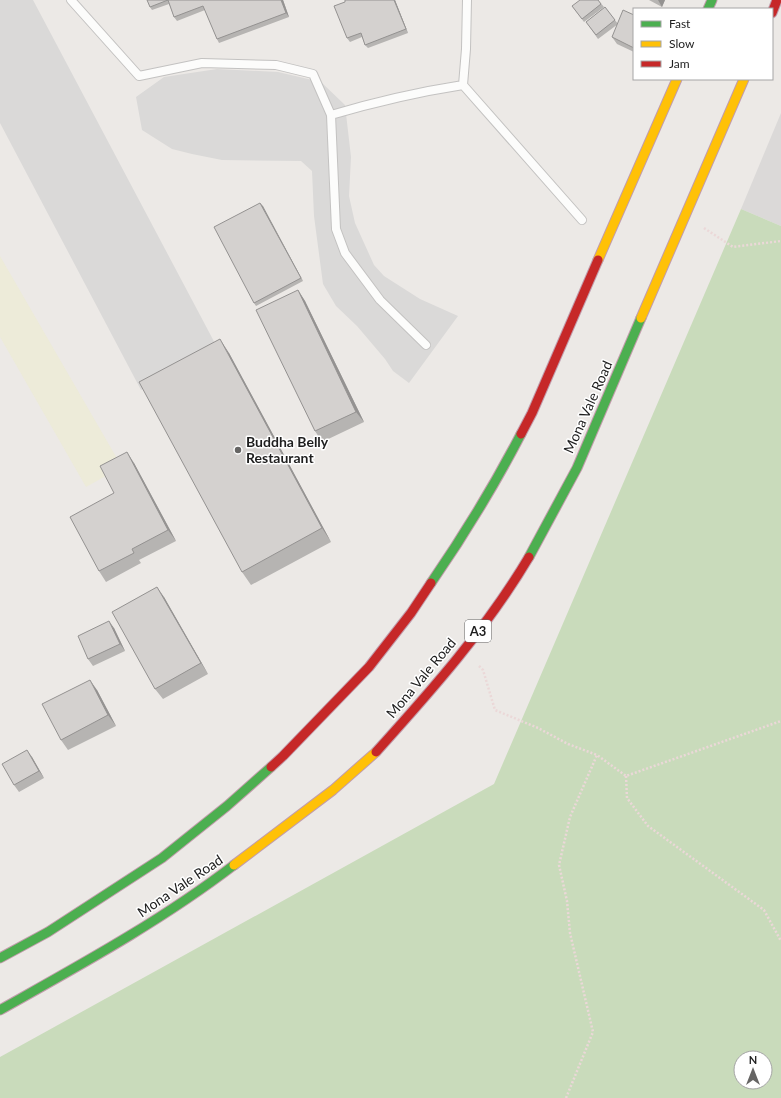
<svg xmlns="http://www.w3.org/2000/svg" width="781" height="1098" font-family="Lato,sans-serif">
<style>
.residential{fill:#dbd9d8}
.religious{fill:#dad9d8}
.farmland{fill:#edebd9}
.forest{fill:#c9dbbb;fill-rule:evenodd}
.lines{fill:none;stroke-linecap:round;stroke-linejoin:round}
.lane-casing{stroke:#c3c2c1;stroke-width:10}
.fast-casing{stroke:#c29cab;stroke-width:11}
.slow-casing{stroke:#c29cab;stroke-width:11}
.jam-casing{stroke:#c29cab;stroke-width:11}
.path{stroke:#ebd8d8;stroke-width:2.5;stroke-dasharray:2 2;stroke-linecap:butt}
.lane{stroke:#fcfcfb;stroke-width:8}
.fast{stroke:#4caf50;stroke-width:9}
.slow{stroke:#ffc107;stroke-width:9}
.jam{stroke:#c62828;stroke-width:9}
.wall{fill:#b6b4b2}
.shaded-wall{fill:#949291}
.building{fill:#d4d1cf;stroke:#949291}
.poi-dot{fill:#666564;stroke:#fff;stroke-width:1.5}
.labels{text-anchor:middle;stroke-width:3;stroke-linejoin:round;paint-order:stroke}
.shield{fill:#fff;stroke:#626262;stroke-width:1}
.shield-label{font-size:13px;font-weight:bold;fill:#1e1e1e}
.street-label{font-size:14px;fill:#1e1e1e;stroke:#fff}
.poi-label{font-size:14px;font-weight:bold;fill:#1e1e1e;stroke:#fff;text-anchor:start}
</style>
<rect width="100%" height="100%" fill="#ece9e6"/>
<!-- residential -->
<path class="residential" d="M781,113V226L741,209Z"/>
<!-- religious -->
<path class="religious" d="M0,0H33L218,349L141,390L0,123Z
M217,69L278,72L321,82L345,105L351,157L349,196L355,223L374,265L384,276L420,299L458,316L409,383L393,371L385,359L357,326L336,306L323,284L314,216L312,171L301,161L222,160L192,154L172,149L142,130L136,97L164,77Z"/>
<!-- farmland -->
<path class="farmland" d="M0,256L122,467L86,487L0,337Z"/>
<!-- forest -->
<path class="forest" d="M741,209L781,226V1098H0V1057L494,784ZM741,1058H765V1082H741Z"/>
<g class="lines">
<!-- lane casing -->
<g class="lane-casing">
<path id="lane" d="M71,0L139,76L202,63L276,65L313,74L331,115L336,229L345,253L380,300L426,345
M467,0L466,49L463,85L582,220
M331,115C375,102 418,92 463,85"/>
</g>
<!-- fast casing -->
<g class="fast-casing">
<path id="fast" d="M708,9L712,0
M529,557L577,468L641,318
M431,583C464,535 494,486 521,434
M0,958L48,932L162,858L227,806L271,767
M0,1010C80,965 161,921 234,865"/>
</g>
<!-- slow casing -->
<g class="slow-casing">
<path id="slow" d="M598,260L677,79
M641,318L744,79
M234,865L333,790L376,752"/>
</g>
<!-- jam casing -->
<g class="jam-casing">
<path id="jam" d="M772,13L777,0
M521,434L532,413L598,260
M376,752C431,691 487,628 529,557
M271,767L283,756L369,667L411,613L431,583"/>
</g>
<!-- path -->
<path class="path" d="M704,228L733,247L781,241
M479,666L483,670L495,710L538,728L568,744L597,755
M626,776L627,798L648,826L764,910L781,941
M566,1098L593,1032L570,933L567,901L559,865L570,817L597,755L626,776L781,721"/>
<!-- lane -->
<use href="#lane" class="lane"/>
<!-- fast -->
<use href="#fast" class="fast"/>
<!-- slow -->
<use href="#slow" class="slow"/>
<!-- jam -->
<use href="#jam" class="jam"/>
</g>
<!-- wall -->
<path class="wall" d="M147,0H283L289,17L219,43L217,39L205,10L177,21L174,17L169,4L152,10L150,7Z
M395,0L408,33L368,48L365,45L362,37L350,42L347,38L345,2Z
M598,0L604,7L584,22L572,6Z
M649,0H665L662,7Z
M605,7L618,24L598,39L586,22Z
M634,15V52L617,44L612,37Z
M260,203L303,281L256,306L254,303Z
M298,290L305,301L364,422L322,442L315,431Z
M229,353L331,542L251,585L242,572Z
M134,463L176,541L139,560L141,563L106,582L99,571Z
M164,597L208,674L163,699L155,689Z
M114,628L125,651L93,666L88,659Z
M97,690L116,726L68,750L61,740Z
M32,757L44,778L19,792L14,785Z"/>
<!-- shaded-wall -->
<path class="shaded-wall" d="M281,0H283L289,17L286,13Z
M394,0H395L408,33L406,29Z
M658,0H665L662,7Z
M260,203L263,206L303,281L301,278Z
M298,290L305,301L364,422L356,412Z
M220,339L229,353L331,542L322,528Z
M127,452L134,463L176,541L168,530Z
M157,587L164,597L208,674L201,663Z
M109,621L114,628L125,651L120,644Z
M90,680L97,690L116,726L108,715Z
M27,750L32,757L44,778L39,771Z"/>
<!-- building -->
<path class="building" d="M147,0H168L150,7Z
M168,0H281L286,13L217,39L203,6L174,17Z
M345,0H394L406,29L365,45L361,33L347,38L334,6L345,2Z
M580,0H598L601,4L582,19L572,6Z
M605,7L615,20L596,35L586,22Z
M623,10L634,15V48L612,37Z
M260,203L301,278L254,303L214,227Z
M298,290L356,412L315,431L256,310Z
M220,339L322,528L242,572L139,382Z
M127,452L168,530L132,549L134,553L99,571L70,517L114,493L100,466Z
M157,587L201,663L155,689L112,612Z
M109,621L120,644L88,659L78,636Z
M90,680L108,715L61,740L42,704Z
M27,750L39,771L14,785L2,764Z"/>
<!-- markers -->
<circle class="poi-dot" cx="238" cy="450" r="4"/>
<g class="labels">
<!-- shield labels -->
<rect class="shield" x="465" y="620" width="26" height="22" rx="3"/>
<g class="shield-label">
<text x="478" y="636">A3</text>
</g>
<!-- street labels -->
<g class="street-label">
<text transform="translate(588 407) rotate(-66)" y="5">Mona Vale Road</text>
<text transform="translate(421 678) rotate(-50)" y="5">Mona Vale Road</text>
<text transform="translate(180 886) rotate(-34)" y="5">Mona Vale Road</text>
</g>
<!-- poi labels -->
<g class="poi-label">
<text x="246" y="447">Buddha Belly<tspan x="246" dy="16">Restaurant</tspan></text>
</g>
</g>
<!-- legend -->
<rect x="633" y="8" width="140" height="72" fill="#ffffff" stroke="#a5a5a5"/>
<rect x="641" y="21" width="20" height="6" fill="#4caf50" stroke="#a5a5a5"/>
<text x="669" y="28" font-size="12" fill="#1e1e1e">Fast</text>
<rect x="641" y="41" width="20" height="6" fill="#ffc107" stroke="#a5a5a5"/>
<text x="669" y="48" font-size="12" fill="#1e1e1e">Slow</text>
<rect x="641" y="61" width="20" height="6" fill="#c62828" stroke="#a5a5a5"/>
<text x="669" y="68" font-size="12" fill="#1e1e1e">Jam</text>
<!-- north arrow -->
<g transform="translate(753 1070)"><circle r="19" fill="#ffffff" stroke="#a5a5a5"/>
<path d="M0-3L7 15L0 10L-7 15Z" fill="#666564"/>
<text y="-6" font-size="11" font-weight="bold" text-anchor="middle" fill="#1e1e1e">N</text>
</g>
</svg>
